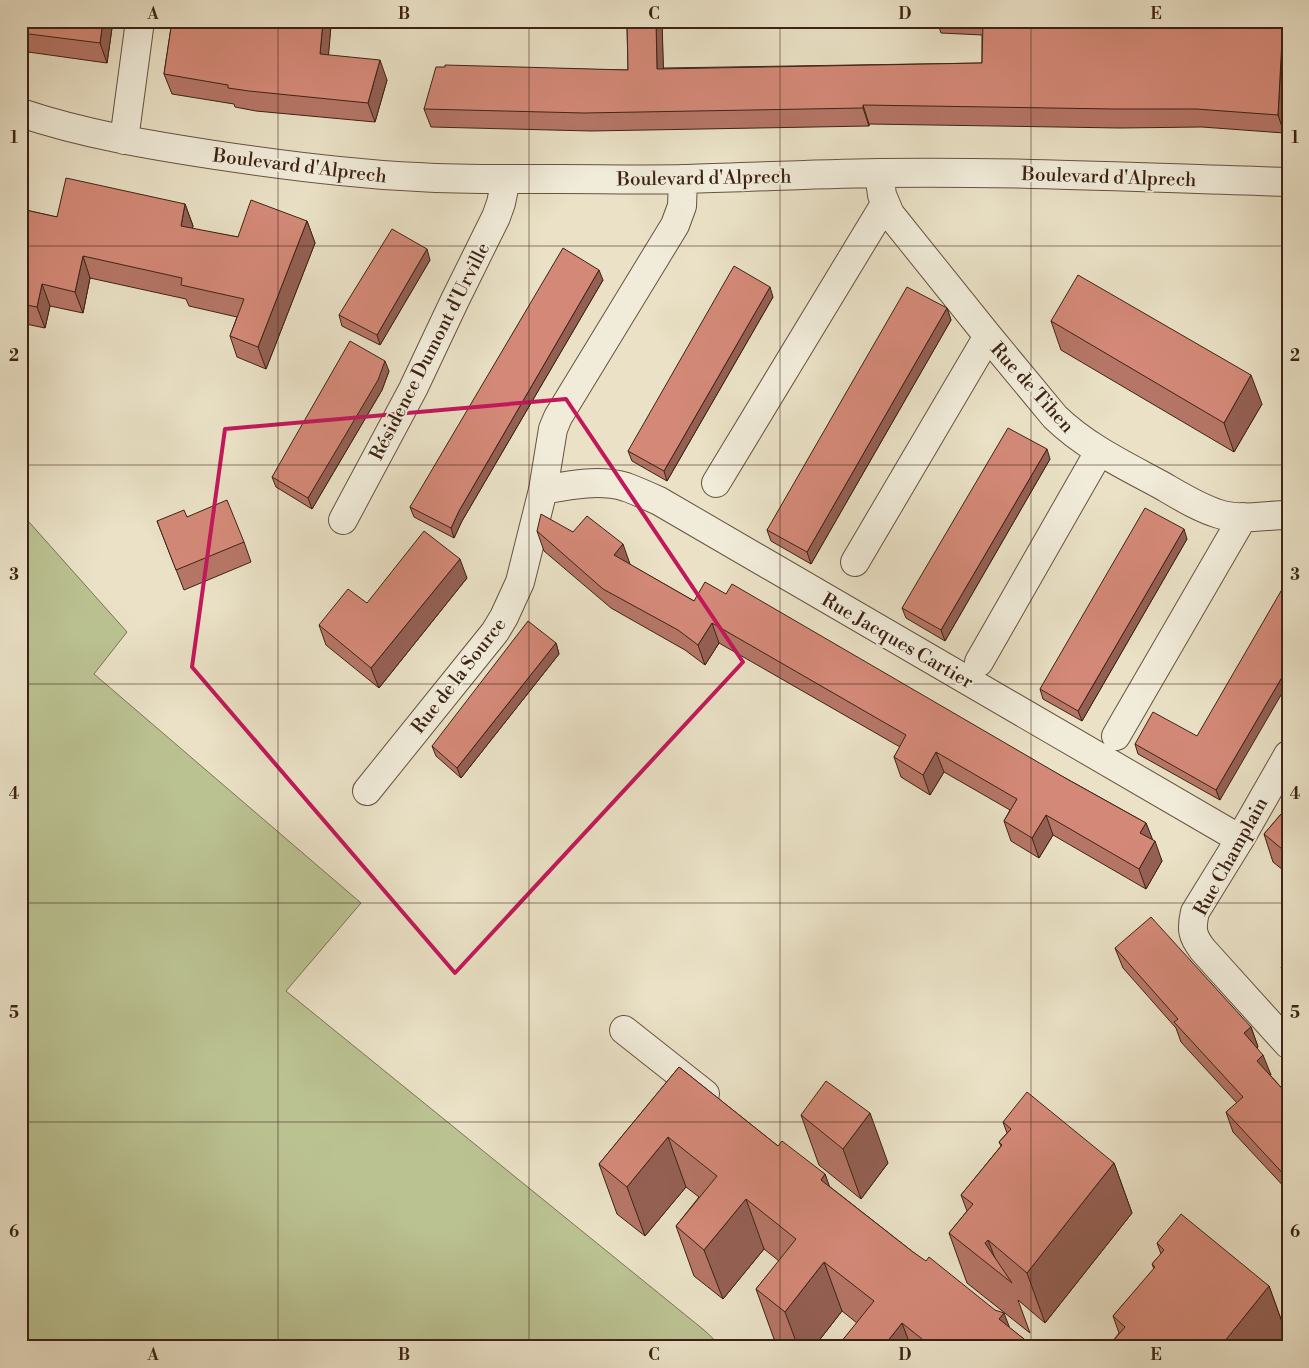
<svg xmlns="http://www.w3.org/2000/svg" width="1309" height="1368" font-family="'Libre Bodoni',serif">
<style>
.green{fill:#bbc292;stroke:#7c7253}
.lines{fill:none;stroke-linecap:round;stroke-linejoin:round}
.minor-casing{stroke:#685240;stroke-width:30}
.minor{stroke:#f1ecda;stroke-width:28}
.wall{fill:#b67667;stroke:#3d2314}
.shaded-wall{fill:#946054;stroke:#3d2314}
.building{fill:#d48978;stroke:#3d2314}
.marked{fill:none;stroke:#c2185b;stroke-width:4;stroke-linejoin:round}
.grid{fill:none;stroke:#3d2314;stroke-width:1;stroke-opacity:0.55}
.labels{text-anchor:middle;stroke-width:4;stroke-linejoin:round;paint-order:stroke}
.street-label{font-size:19px;fill:#3d2314;stroke:#f1ecda}
.neatline{fill:none;stroke:#3d2314;stroke-width:2}
.grid-label{font-size:16px;text-anchor:middle;font-weight:bold;fill:#3d2314}
</style>
<rect width="100%" height="100%" fill="#eae1c6"/>
<filter id="stains"><feTurbulence type="fractalNoise" baseFrequency=".004" numOctaves="4"/><feColorMatrix values="0 0 0 0 .2 0 0 0 0 .09 0 0 0 0 .02 0 0 0 .5 -.17"/></filter>
<radialGradient id="worn" r=".72"><stop offset=".6" stop-color="#630" stop-opacity="0"/><stop offset="1" stop-color="#630" stop-opacity=".3"/></radialGradient>
<!-- green -->
<path class="green" d="M21,513L127,632L94,674L361,903L286,991L704,1330L722,1347H21Z"/>
<g class="lines">
<!-- minor casing -->
<g class="minor-casing">
<path id="minor" d="M21,113C84,134 149,145 215,155C282,165 350,174 418,177C465,180 512,179 559,179C601,179 644,180 687,179C751,177 815,174 879,173C1015,171 1151,178 1288,182
M124,140L140,21
M879,173L882,195L890,214L988,336L1055,417C1086,447 1124,465 1161,485C1180,496 1199,508 1219,514C1241,521 1266,515 1288,515
M716,483L885,204
M543,490C570,485 599,479 626,487C637,491 648,496 659,501L1240,839
M343,520L413,389L455,300L496,217L501,203L506,179
M855,562L988,336
M979,662L1099,452
M1116,736L1243,517
M1288,755L1240,839L1195,912C1191,929 1192,936 1203,950L1288,1044
M367,791L495,632L504,617L520,582L543,490L553,429L558,417L675,225L682,206L683,179
M624,1030L705,1094"/>
</g>
<!-- minor -->
<use href="#minor" class="minor"/>
</g>
<!-- wall -->
<path class="wall" d="M21,21H113L107,63L21,51Z
M172,21H330L331,25L328,55L387,80L375,122L256,111L235,107L234,104L172,94L164,74Z
M577,21H662L663,68L982,63V35L941,33L937,21H1288V74L1284,133L1202,127L1120,128L869,124V126L591,131L431,127L424,109L445,67L628,70L627,26L578,23Z
M711,21H797L796,27L712,22Z
M185,204L193,226L192,229L238,237L307,221L315,243L266,369L237,357L230,336L237,317L189,306L186,299L90,278L83,313L50,306L45,328L21,323V209L57,217Z
M430,260L380,345L342,326L339,315Z
M603,280L462,521L454,538L414,517L410,507Z
M773,297L667,481L632,461L628,451Z
M947,308L951,320L811,564L771,541L767,530Z
M1051,321L1262,404L1234,452L1061,350Z
M389,371L382,390L312,509L276,487L272,477Z
M1050,459L945,641L906,618L902,608Z
M187,517L244,542L251,562L184,590L157,521Z
M537,531L573,532L694,601L726,594L1067,779L1146,823L1152,840L1162,861L1146,889L1053,835L1039,858L1011,841L1004,821L1010,810L944,772L930,795L901,777L894,757L900,747L719,643L705,665L685,650L611,608L544,551Z
M1187,539L1082,721L1043,699L1040,689Z
M467,578L379,688L326,645L319,625L367,603Z
M556,643L559,654L461,778L436,756L432,746Z
M1197,736L1220,800L1138,754L1135,744Z
M1288,806V874L1273,862L1264,834Z
M1115,948L1251,1027L1258,1047L1257,1048L1271,1075H1270L1288,1095V1191L1233,1132L1226,1112L1237,1103L1181,1042L1176,1028L1123,968Z
M1288,961V984L1281,967Z
M679,1067L778,1146L825,1174L829,1186L1034,1347H837L857,1323L842,1311L814,1347H785L774,1339L756,1289L779,1261L764,1249L723,1299L694,1276L676,1226L699,1197L686,1187L645,1236L617,1214L599,1164Z
M801,1115L888,1163L861,1199L819,1165Z
M1003,1122L1114,1163L1132,1213L1045,1323L1018,1300L1030,1333L967,1283L949,1233L967,1211L961,1195L1001,1146L999,1142L1007,1133Z
M1157,1243L1269,1286L1287,1336L1278,1347H1115L1113,1341L1119,1333L1113,1316L1154,1269L1152,1264L1161,1254Z"/>
<!-- shaded-wall -->
<path class="shaded-wall" d="M103,21H113L107,63L100,43Z
M323,21H330L331,25L327,74L320,54Z
M656,21H662L664,87L657,69Z
M1283,21H1288V74L1284,133L1278,115Z
M380,60L387,80L375,122L368,103Z
M863,105L869,124V126L863,108Z
M185,204L193,226L188,248L181,226Z
M307,221L315,243L266,369L258,347Z
M427,249L430,260L380,345L377,335Z
M83,256L90,278L83,313L75,292Z
M599,270L603,280L462,521L454,538L451,528L459,511Z
M42,284L50,306L45,328L37,307Z
M770,287L773,297L667,481L664,471Z
M947,308L951,320L811,564L807,552Z
M385,361L389,371L382,390L312,509L308,498Z
M1251,375L1262,404L1234,452L1224,423Z
M1047,449L1050,459L945,641L941,630Z
M1184,529L1187,539L1082,721L1078,711Z
M623,544L630,564L621,575L614,555Z
M460,559L467,578L379,688L371,668Z
M712,623L719,643L705,665L698,645Z
M556,643L559,654L461,778L457,768Z
M1288,667V683L1220,800L1216,790Z
M936,752L944,772L930,795L923,775Z
M1046,815L1053,835L1039,858L1032,838Z
M1146,823L1154,843L1140,833Z
M1155,841L1162,861L1146,889L1139,869Z
M1251,1027L1258,1047L1252,1053L1244,1033Z
M1263,1055L1271,1075L1264,1081L1257,1061Z
M870,1113L888,1163L861,1199L843,1149Z
M668,1137L686,1187L645,1236L627,1187Z
M1114,1163L1132,1213L1045,1323L1027,1273Z
M825,1174L843,1224L821,1180Z
M746,1199L764,1249L723,1299L704,1250Z
M988,1240L1001,1274L985,1243Z
M824,1262L842,1311L814,1347H798L785,1312Z
M1269,1286L1287,1336L1278,1347H1220Z
M1004,1313L1017,1347L999,1319Z
M902,1323L911,1347H883Z"/>
<!-- building -->
<path class="building" d="M21,21H103L100,43L21,33Z
M172,21H323L320,54L380,60L368,103L249,91L228,88V85L164,74Z
M627,21H656L657,69L982,63L983,21H1283L1278,115L1196,109H1114L863,105V108L584,113L424,109L436,67H445V65L628,70Z
M66,178L185,204L181,226L238,237L251,200L307,221L258,347L230,336L244,299L181,285L182,278L83,256L75,292L42,284L37,307L21,304V209L57,217Z
M392,229L427,249L377,335L339,315Z
M563,248L599,270L459,511L451,528L410,507Z
M734,266L770,287L664,471L628,451Z
M1078,275L1251,375L1224,423L1051,321Z
M907,287L947,308L807,552L767,530Z
M350,341L385,361L378,380L308,498L272,477Z
M1008,428L1047,449L941,630L902,608Z
M227,500L244,542L176,570L157,521L184,510L187,517Z
M1145,508L1184,529L1078,711L1040,689Z
M541,514L573,532L587,516L623,544L614,555L694,601L705,582L726,594L732,584L1067,779L1146,823L1140,833L1155,841L1139,869L1046,815L1032,838L1004,821L1017,799L936,752L923,775L894,757L906,735L712,623L698,645L678,630L603,589L537,531Z
M424,531L460,559L371,668L319,625L348,589L367,603Z
M1288,579V667L1216,790L1135,744L1153,712L1197,736Z
M528,621L556,643L457,768L432,746Z
M1288,806V854L1264,834Z
M1151,917L1251,1027L1244,1033L1263,1055L1257,1061L1288,1095V1179L1226,1112L1243,1097L1174,1022L1178,1019L1115,948Z
M1288,961V974L1281,967Z
M679,1067L778,1146L782,1141L825,1174L821,1180L913,1252L926,1261L929,1257L995,1310L1004,1313L999,1319L1034,1347H932L902,1323L883,1347H837L874,1301L824,1262L785,1312L756,1289L796,1239L746,1199L704,1250L676,1226L717,1176L668,1137L627,1187L599,1164Z
M826,1081L870,1113L843,1149L801,1115Z
M1027,1092L1114,1163L1027,1273L988,1240L985,1243L1012,1283L949,1233L973,1204L961,1195L1002,1145L999,1142L1011,1129L1003,1122Z
M1181,1214L1269,1286L1220,1347H1120L1113,1341L1125,1327L1113,1316L1155,1267L1152,1264L1164,1250L1157,1243Z"/>
<!-- marked area -->
<path class="marked" d="M566,399L743,662L455,973L192,667L225,429Z"/>
<!-- grid -->
<path class="grid" d="M278,21V1347M529,21V1347M780,21V1347M1031,21V1347M21,246H1288M21,465H1288M21,684H1288M21,903H1288M21,1122H1288"/>
<g class="labels">
<!-- street labels -->
<g class="street-label">
<text transform="translate(300 165) rotate(7)" y="7">Boulevard d'Alprech</text>
<text transform="translate(1109 176) rotate(2)" y="7">Boulevard d'Alprech</text>
<text transform="translate(704 177) rotate(-1)" y="7">Boulevard d'Alprech</text>
<text transform="translate(429 351) rotate(-63)" y="7">Résidence Dumont d'Urville</text>
<text transform="translate(1033 387) rotate(48)" y="7">Rue de Tihen</text>
<text transform="translate(898 640) rotate(30)" y="7">Rue Jacques Cartier</text>
<text transform="translate(458 675) rotate(-52)" y="7">Rue de la Source</text>
<text transform="translate(1230 856) rotate(-61)" y="7">Rue Champlain</text>
</g>
</g>
<!-- margin -->
<rect width="1309" height="1368" fill="none" stroke="#eae1c6" stroke-width="55"/>
<rect x="28" y="28" width="1254" height="1312" class="neatline"/>
<g class="grid-label">
<text x="153" y="19">A</text>
<text x="404" y="19">B</text>
<text x="654" y="19">C</text>
<text x="905" y="19">D</text>
<text x="1156" y="19">E</text>
<text x="14" y="143">1</text>
<text x="1295" y="143">1</text>
<text x="14" y="361">2</text>
<text x="1295" y="361">2</text>
<text x="14" y="580">3</text>
<text x="1295" y="580">3</text>
<text x="14" y="799">4</text>
<text x="1295" y="799">4</text>
<text x="14" y="1018">5</text>
<text x="1295" y="1018">5</text>
<text x="14" y="1237">6</text>
<text x="1295" y="1237">6</text>
<text x="153" y="1360">A</text>
<text x="404" y="1360">B</text>
<text x="654" y="1360">C</text>
<text x="905" y="1360">D</text>
<text x="1156" y="1360">E</text>
</g>
<rect width="100%" height="100%" filter="url(#stains)"/>
<rect width="100%" height="100%" fill="url(#worn)"/>
</svg>
